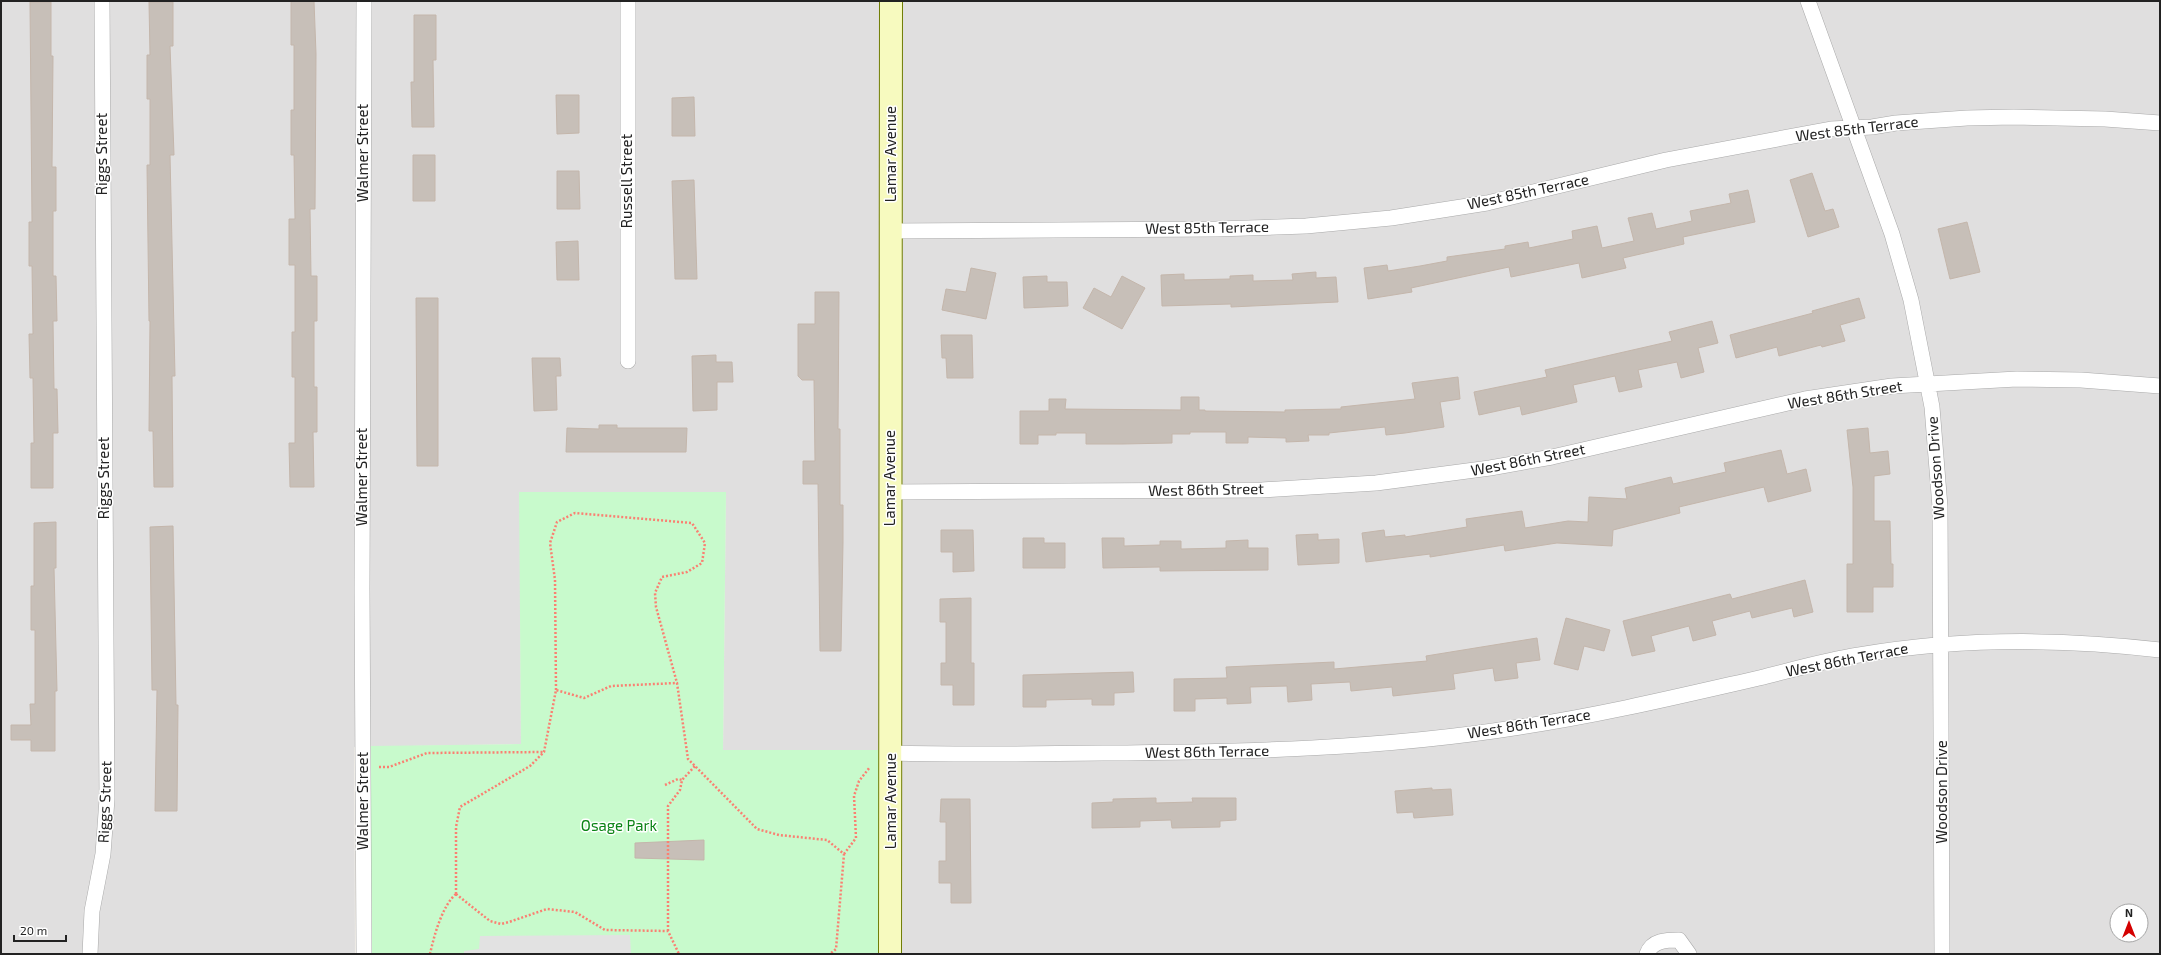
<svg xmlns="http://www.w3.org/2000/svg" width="2161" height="955" font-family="'Exo 2',sans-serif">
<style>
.residential{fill:#e0dfdf;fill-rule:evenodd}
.park{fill:#c8facc}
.parking{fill:#e2e2e2}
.building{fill:#c7bfb8;stroke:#c4b6ab}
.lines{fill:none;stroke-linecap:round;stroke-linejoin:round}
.street-casing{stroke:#a9a9a9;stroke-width:16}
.secondary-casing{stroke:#707d05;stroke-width:24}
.path{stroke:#fa8072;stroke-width:2.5;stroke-dasharray:2 2;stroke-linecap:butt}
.street{stroke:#fff;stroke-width:15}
.secondary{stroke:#f7fabf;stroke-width:22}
.labels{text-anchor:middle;stroke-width:3;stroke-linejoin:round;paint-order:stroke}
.street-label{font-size:15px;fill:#222;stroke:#fff}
.park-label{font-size:15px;fill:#0c8416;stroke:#fff}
</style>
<rect width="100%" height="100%" fill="#f2efe9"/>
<!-- residential -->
<path class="residential" d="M1,1H880L879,750H723L726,492H520L521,744L354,747L355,954H1Z
M902,1H2160V954H902ZM2117,911H2141V935H2117Z"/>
<!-- park -->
<path class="park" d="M519,492H726L723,750H879L880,954H372L369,746L521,744Z"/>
<!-- parking -->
<path class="parking" d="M630,935L631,954H464V951L479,949L480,936Z"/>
<!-- building -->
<path class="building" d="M291,1H314L316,54L315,209H310L311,276H317V321H314V387H317V432H313L314,487H290L289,443H295V377H292V332H295V265H289V219H295L294,155H291V110H294V45H291Z
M30,2H51V56H53L52,167H56V211H53V276H56L57,321H53L54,389H57L58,433H53V488H31V443H34L33,378H30L29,334H33L32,266H29V222H32Z
M149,2H173V46H170L174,155H170L175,376H172L173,487H154L153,431H149L150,321H149L147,165H150V99H147V55H150Z
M414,15H436V60H433L434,127H412L411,82H414Z
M556,95H579V133L557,134Z
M694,97L695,136H672V98Z
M413,155H435V201H413Z
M557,171H579L580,209H557Z
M1812,173L1825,211L1833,209L1839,227L1808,237L1790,180Z
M694,180L697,279H675L672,181Z
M1748,190L1755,222L1683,237L1684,244L1623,258L1626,268L1582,278L1579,263L1511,277L1509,267L1411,288L1412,292L1368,299L1364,268L1387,265L1388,271L1420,266L1447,261V257L1505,249V246L1528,242L1529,248L1573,239L1572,231L1597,226L1602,248L1634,241L1628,218L1652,213L1656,229L1692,221L1690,211L1731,203L1729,194Z
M1967,222L1980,272L1950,279L1938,229Z
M578,241L579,280H557L556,242Z
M971,268L996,273L986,319L942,310L946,289L966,292Z
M1316,272V278L1336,277L1338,302L1231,307V304L1162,306L1161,275L1184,274V280L1230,279V276L1253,275V281L1293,280L1292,274Z
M1047,276V282H1067L1068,306L1024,308L1023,277Z
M1122,276L1145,288L1122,329L1083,308L1094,288L1111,297Z
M815,292H839L838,429H840V505H843V542L841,651H820L818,484H803V461H815L814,380H802L798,376V324H815Z
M416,298H438V466H417Z
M1859,298L1865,318L1840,325L1845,341L1822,347L1821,345L1779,356L1777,347L1736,358L1730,335L1813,313L1812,311Z
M1712,321L1718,343L1698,348L1704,372L1681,378L1677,362L1638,370L1642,387L1619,392L1615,376L1573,385L1577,402L1522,415L1520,406L1479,415L1474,392L1547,377L1545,370L1672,341L1669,332Z
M941,335H972L973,378H947L946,358H942Z
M716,355V362H732L733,382H717V410L693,411L692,356Z
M532,358H560L561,376H556L557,410L534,411Z
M1458,377L1460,399L1440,402L1444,427L1405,433L1386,435L1385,427L1329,433V435H1308L1309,441L1286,442V438L1248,437V443H1226V432H1190V434H1172V443L1122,444H1086V433H1056V435H1038V444H1020V411H1049V399H1066L1065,409L1181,410V397H1199V410H1205V411L1285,412V410L1341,409V407L1415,399L1412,383Z
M599,425H617V428H687L686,452H566L567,428L599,429Z
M1868,428L1870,453L1888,451L1890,474L1874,476V521H1890L1891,564H1893V587H1873V612H1847V564H1853V487L1847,430Z
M1781,450L1787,474L1806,469L1811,491L1768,502L1764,487L1679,507L1680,513L1613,530L1612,546L1557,543L1505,551L1504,545L1430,557V554L1366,562L1362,533L1384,530L1385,537L1405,535V537L1467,527L1466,519L1522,511L1525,528L1568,521L1588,522L1589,497L1627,499L1625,488L1671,477L1673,484L1726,472L1724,463Z
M56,522V568H54L57,691H55V751H31V740H11V725H31L30,704H35V630H31V586H34V523Z
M173,526L176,705H178L177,811H155L157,690H152L150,527Z
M941,530H973L974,571L953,572V552H941Z
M1318,534V540L1339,539V563L1298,565L1296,535Z
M1023,538H1044V543H1065V568H1023Z
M1102,538H1124V546L1160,545V541H1181V549L1226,548V541L1248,540V548H1268V570L1160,571V567L1103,568Z
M1805,580L1813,612L1794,617L1792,608L1752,618L1750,611L1712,621L1716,635L1693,641L1689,626L1651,636L1655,651L1632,656L1623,621L1730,594L1732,599Z
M971,598V663H974V705H953V685H941V663H946V622H940V599Z
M1566,618L1610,630L1604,651L1584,646L1578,670L1554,664Z
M1537,638L1540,660L1516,663L1518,678L1495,681L1493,668L1453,674L1455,689L1393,696L1392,687L1351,691L1350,682L1311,684L1312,700L1288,702L1287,686L1250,687L1251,703L1227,704V698L1195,699V711H1174V679L1227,678L1226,667L1334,662V669L1427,661L1426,656Z
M1133,672L1134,692L1114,693V705H1092V699L1046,700V707H1023V675Z
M1432,788V790L1451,789L1453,815L1414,818L1413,812L1397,813L1395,791Z
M1156,798V803L1193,802L1192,798H1236V820L1220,821V827L1172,828L1171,820L1140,821V827L1092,828V803L1113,802V799Z
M941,799H970L971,903H951V883H939V861H946V822H940Z
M704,840V860L635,858V843Z"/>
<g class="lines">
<!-- street casing -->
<g class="street-casing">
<path id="street" d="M364,1L362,589L364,954
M628,1V361
M1808,1L1892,234L1911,300L1932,407L1940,507L1942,954
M891,231L1216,229L1306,226L1391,218L1487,203L1666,160L1831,129L1872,127L1896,123L1967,118L2014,117L2105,119L2160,123
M890,492L1262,490L1376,483L1490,468L1552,457L1805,399L1892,386L2017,379L2081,380L2160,386
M891,753C962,755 1033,754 1103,753C1243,752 1382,749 1520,727C1601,715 1680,696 1759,678C1792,670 1826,660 1859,655C1959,638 2059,638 2160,650
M90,954L92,911L103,854L107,799L102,1
M1647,954C1652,940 1667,940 1679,940L1689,954"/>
</g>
<!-- secondary casing -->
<g class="secondary-casing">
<path id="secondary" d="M890,954L891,1"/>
</g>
<!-- path -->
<path class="path" d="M556,690L555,580L550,543L557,522L575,513L692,523L705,543L702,563L687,572L662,577L655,593L656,607L677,683
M379,767H389L427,753L544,752
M665,785L678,779L682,780
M844,854L856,838L854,796L859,781L870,767
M456,894V827L460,807L530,766L544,752L556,690L584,698L611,686L677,683L688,759L695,766L757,829L779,835L827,840L844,854L836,949L830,954
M456,894L490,921L501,924L509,922L547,909L575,912L605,930L668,931L679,954
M668,931V806L680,790L682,780L695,766
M430,954C434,936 442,906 456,894"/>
<!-- street -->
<use href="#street" class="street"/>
<!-- secondary -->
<use href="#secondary" class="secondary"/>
</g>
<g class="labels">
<!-- street labels -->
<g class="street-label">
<text transform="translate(1857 129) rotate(-7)" y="5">West 85th Terrace</text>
<text transform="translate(363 153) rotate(-90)" y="5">Walmer Street</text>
<text transform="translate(102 154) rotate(-90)" y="5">Riggs Street</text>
<text transform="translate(891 154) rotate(-90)" y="5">Lamar Avenue</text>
<text transform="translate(627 181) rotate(-90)" y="5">Russell Street</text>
<text transform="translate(1528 192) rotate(-12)" y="5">West 85th Terrace</text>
<text transform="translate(1207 228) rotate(-1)" y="5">West 85th Terrace</text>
<text transform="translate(1845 395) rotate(-9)" y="5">West 86th Street</text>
<text transform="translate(1528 460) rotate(-11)" y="5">West 86th Street</text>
<text transform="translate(1936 468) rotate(-94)" y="5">Woodson Drive</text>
<text transform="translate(362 477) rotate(-90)" y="5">Walmer Street</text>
<text transform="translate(104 478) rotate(-90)" y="5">Riggs Street</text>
<text transform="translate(890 478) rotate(-90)" y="5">Lamar Avenue</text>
<text transform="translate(1206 490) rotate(-1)" y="5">West 86th Street</text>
<text transform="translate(1847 660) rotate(-11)" y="5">West 86th Terrace</text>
<text transform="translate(1529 724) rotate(-9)" y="5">West 86th Terrace</text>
<text transform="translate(1207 752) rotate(-1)" y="5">West 86th Terrace</text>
<text transform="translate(1942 792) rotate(-90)" y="5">Woodson Drive</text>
<text transform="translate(363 801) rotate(-90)" y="5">Walmer Street</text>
<text transform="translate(891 801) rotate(-90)" y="5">Lamar Avenue</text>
<text transform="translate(105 802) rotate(-88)" y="5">Riggs Street</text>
</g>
<!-- park labels -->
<g class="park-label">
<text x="619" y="831">Osage Park</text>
</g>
</g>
<!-- border -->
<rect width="2161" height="955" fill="none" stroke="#222222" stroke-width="4"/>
<!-- north arrow -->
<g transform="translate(2129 923)"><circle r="19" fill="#ffffff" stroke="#a7a7a7"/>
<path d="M0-3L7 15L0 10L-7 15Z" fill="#d40000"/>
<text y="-6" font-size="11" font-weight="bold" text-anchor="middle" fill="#222222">N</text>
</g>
<!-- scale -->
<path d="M14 935v6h52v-6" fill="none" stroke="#222222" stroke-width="2"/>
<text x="20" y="935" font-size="12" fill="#222222" stroke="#ffffff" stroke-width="3" paint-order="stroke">20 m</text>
</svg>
